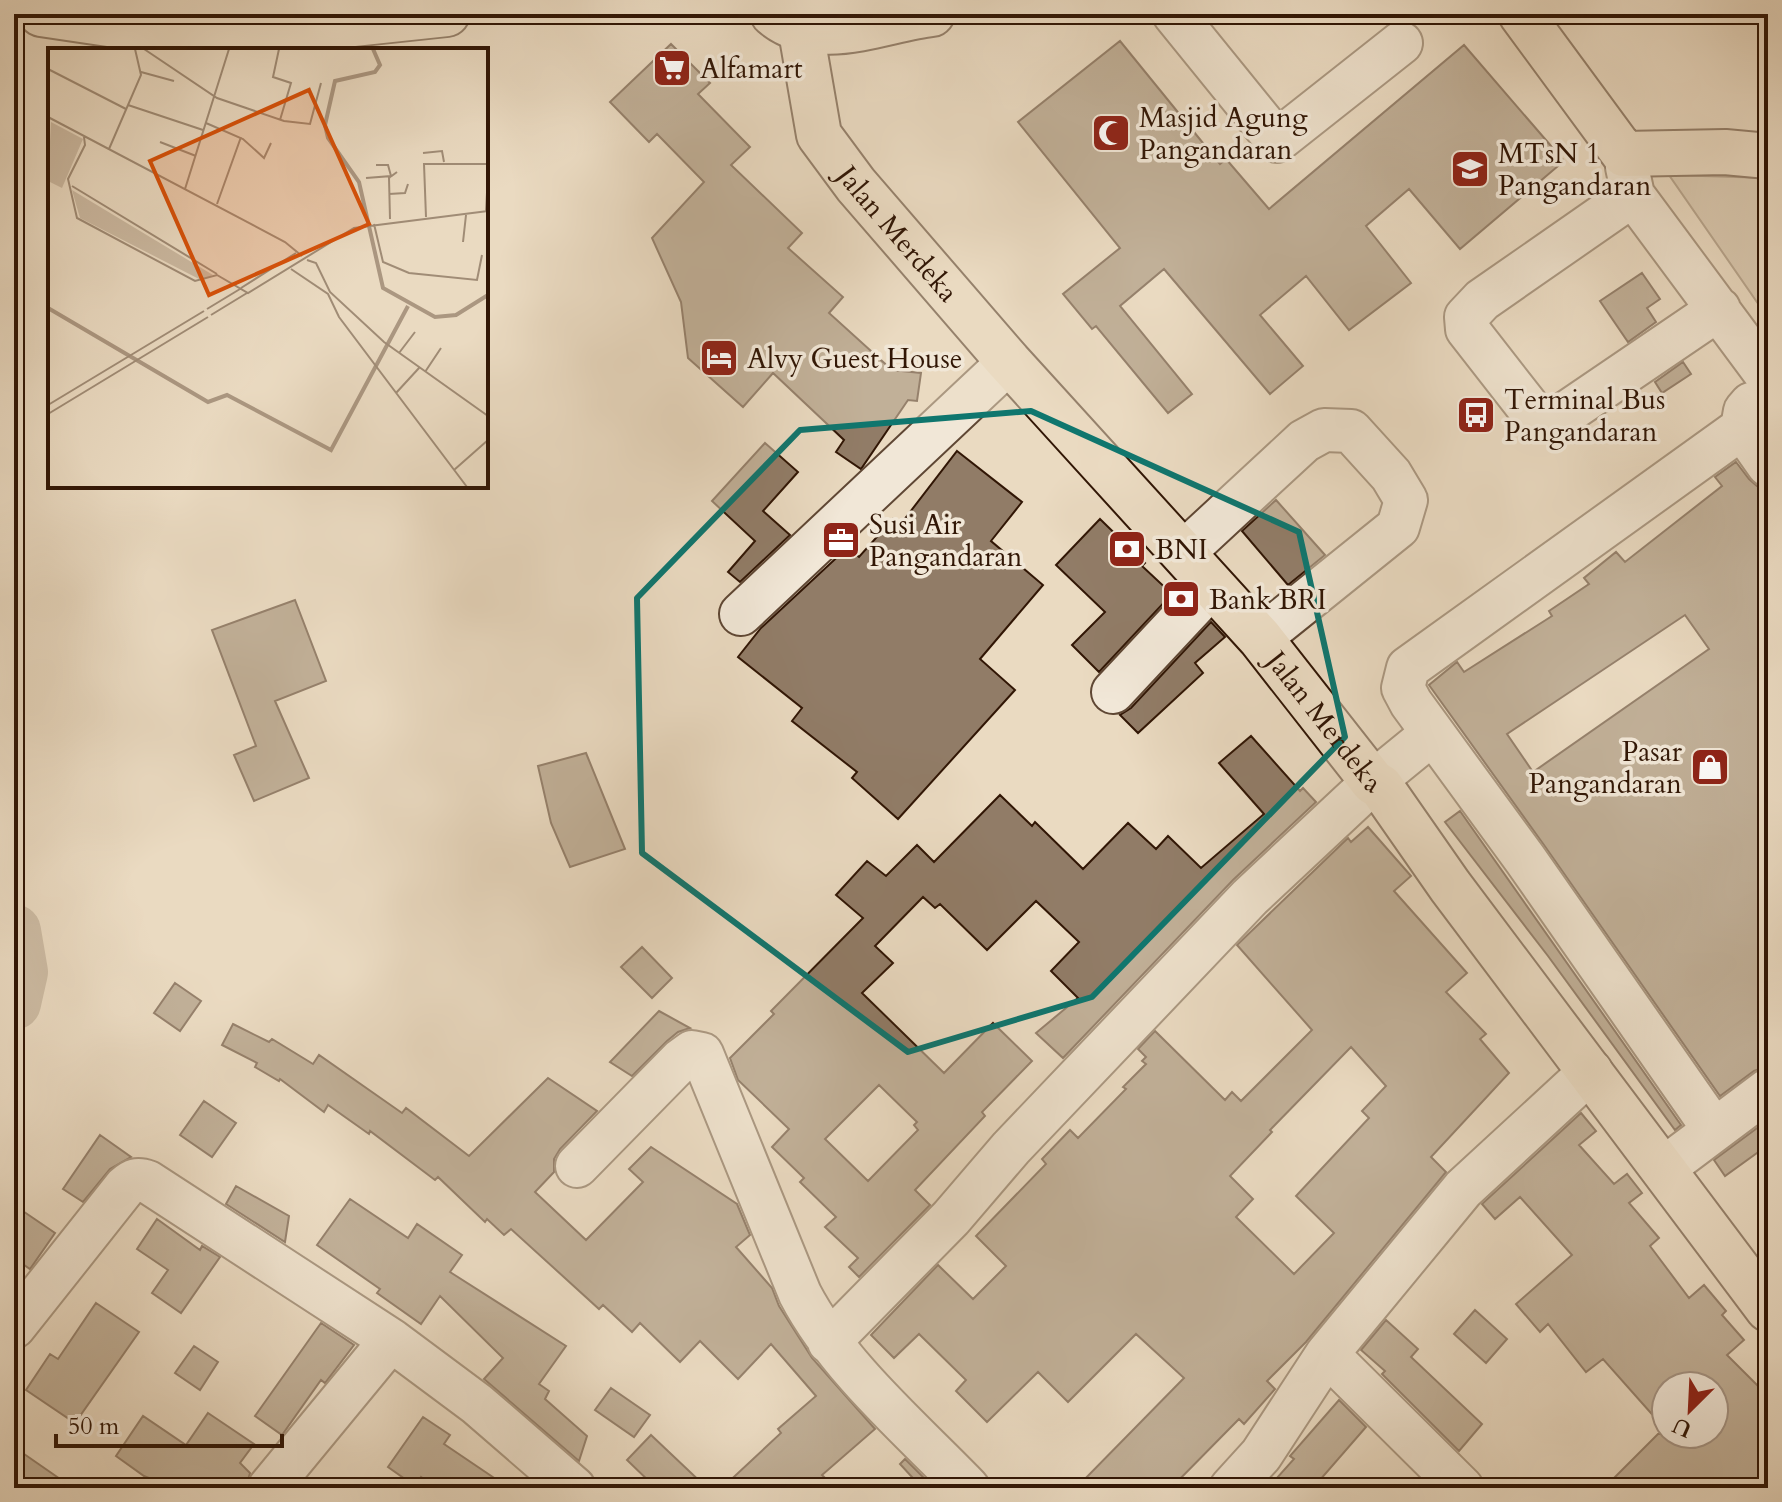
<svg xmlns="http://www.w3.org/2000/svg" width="1782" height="1502" font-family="Cardo,serif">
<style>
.green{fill:#cbb9a1;stroke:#7e6853;stroke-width:2}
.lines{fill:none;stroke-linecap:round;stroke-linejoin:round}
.river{stroke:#ab9781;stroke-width:54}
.building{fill:#917c67;stroke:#311605;stroke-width:2;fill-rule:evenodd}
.minor-casing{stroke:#5f4734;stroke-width:46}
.highway-casing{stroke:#311605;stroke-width:48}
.minor{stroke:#f1e7d7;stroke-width:42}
.highway{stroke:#eadac1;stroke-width:44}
.marked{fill:none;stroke:#0f766e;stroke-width:6;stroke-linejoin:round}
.labels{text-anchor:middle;stroke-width:7;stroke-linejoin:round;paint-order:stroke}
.poi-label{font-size:28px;fill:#311605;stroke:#f1e7d7;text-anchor:start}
.street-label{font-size:28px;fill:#311605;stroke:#f1e7d7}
.inset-river{fill:none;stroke:#ab9781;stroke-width:4}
.inset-road{fill:none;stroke:#a08c76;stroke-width:2}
.view{fill:#d6520b;fill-opacity:0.15;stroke:#d6520b;stroke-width:4}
.inset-edge{fill:none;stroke:#311605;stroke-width:4}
</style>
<rect width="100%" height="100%" fill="#eadac1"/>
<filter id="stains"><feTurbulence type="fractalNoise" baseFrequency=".0025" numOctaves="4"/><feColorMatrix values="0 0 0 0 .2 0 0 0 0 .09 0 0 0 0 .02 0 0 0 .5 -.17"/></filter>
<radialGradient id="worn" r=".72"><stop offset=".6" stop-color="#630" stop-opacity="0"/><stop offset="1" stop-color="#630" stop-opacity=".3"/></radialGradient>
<!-- green -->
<path class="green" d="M1669,175L1768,178V318Z"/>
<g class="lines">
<!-- river -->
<path class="river" d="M14,931L21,972L14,1003"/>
</g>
<!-- building -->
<path class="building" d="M1120,41L1220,164L1226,159L1269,209L1464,45L1564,161L1460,249L1409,189L1366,226L1411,283L1349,330L1306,276L1260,315L1303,366L1270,394L1164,269L1120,306L1192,394L1168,413L1096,326L1092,329L1063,294L1120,248L1018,122Z
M671,44L710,83L698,94L750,147L731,165L802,233L788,248L843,297L829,313L892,370L921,373L917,401L908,400L861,469L836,452L844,440L773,373L743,407L688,358L681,302L652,238L704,182L657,134L649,142L610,102Z
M1642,273L1660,299L1647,308L1656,322L1628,342L1600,301Z
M1683,362L1691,374L1662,393L1655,382Z
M765,443L798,472L763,511L790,535L740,582L728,572L755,541L712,501Z
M957,451L1022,502L991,541L1043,585L980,659L1015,690L898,819L852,778L857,772L792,721L802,708L738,657L761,628L847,548L859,557L893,519L900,525Z
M1736,462L1749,479L1757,486L1768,489V1066L1754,1071L1720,1096L1544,845L1429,685L1457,662L1464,672L1552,616L1549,611L1589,584L1584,578L1616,552L1625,562L1722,486L1715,477ZM1685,615L1709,649L1533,772L1507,734Z
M1276,500L1325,555L1288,585L1242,531Z
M1100,519L1145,563L1142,566L1172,594L1099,672L1072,645L1105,612L1056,565Z
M295,600L326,681L275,701L309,778L254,801L234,755L256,746L212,630Z
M1211,622L1225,637L1195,663L1203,673L1138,733L1120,715L1131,708Z
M1251,736L1300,791L1303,788L1316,802L1233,880L1063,1058L1036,1033L1078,998L1051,971L1079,942L1036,901L987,950L940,904L935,908L923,897L875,946L893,963L862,993L944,1073L993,1023L1032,1061L982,1112L985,1116L915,1190L930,1205L859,1277L849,1267L858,1258L825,1227L836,1217L800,1182L804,1178L772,1147L789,1129L738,1080L730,1058L774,1014L771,1011L863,918L836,895L867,861L886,876L917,845L934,862L1000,795L1032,826L1035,822L1083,869L1128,823L1156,849L1168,836L1201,868L1264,814L1219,763ZM879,1085L917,1122L914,1125L918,1130L868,1181L825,1139Z
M586,753L625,849L570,867L551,823L538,766Z
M1460,811L1681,1125L1675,1130L1548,956L1445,822Z
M1368,827L1411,876L1394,891L1467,973L1446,992L1486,1034L1480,1039L1509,1073L1431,1157L1446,1172L1306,1342L1267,1381L1275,1389L1244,1424L1239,1419L1171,1488H1076L1184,1378L1136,1334L1068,1402L1038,1372L987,1422L956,1391L966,1380L919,1334L894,1358L871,1335L938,1265L973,1299L1006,1266L976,1236L1046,1164L1042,1159L1070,1130L1078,1138L1126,1089L1123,1087L1146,1064L1142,1061L1146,1057L1138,1049L1155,1031L1225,1100L1232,1092L1241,1101L1312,1030L1237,945L1348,838L1351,842ZM1351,1047L1386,1086L1362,1111L1369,1118L1296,1196L1334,1233L1294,1274L1236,1217L1253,1199L1230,1176L1272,1132L1270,1130Z
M642,947L672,978L652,998L621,967Z
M175,983L201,1001L180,1031L154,1013Z
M659,1011L690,1028L678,1032L667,1041L632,1076L610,1062Z
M233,1024L269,1042L272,1039L313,1064L319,1055L402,1113L406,1108L469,1156L548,1078L597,1111L560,1149L554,1159V1172L535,1192L586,1240L643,1182L629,1169L651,1147L737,1204L750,1235L736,1247L772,1288L779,1306L812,1358L875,1429L822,1475L835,1488H722L781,1433L778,1429L816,1396L771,1344L738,1379L700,1341L680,1362L640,1323L632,1332L603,1305L599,1309L511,1229L504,1235L487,1219L485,1222L438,1177L435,1180L370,1131L369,1134L328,1105L324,1112L280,1079L279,1081L255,1067L257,1063L222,1045Z
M204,1101L236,1123L212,1157L180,1135Z
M1581,1113L1596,1131L1579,1145L1614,1184L1627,1174L1642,1193L1629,1203L1659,1238L1650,1246L1689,1298L1704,1285L1726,1311L1722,1315L1744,1340L1727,1355L1768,1396V1488H1604L1658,1434H1714V1386H1666V1430L1603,1359L1586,1372L1548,1324L1540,1332L1516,1304L1572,1255L1520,1197L1495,1219L1482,1204Z
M1768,1120V1145L1725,1176L1714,1160Z
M100,1135L131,1157L110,1169L83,1202L63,1189Z
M236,1186L289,1216L285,1242L226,1204Z
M350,1199L408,1238L417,1224L462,1255L450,1272L566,1346L539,1384L549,1391L545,1399L587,1436L579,1461L484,1379L503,1358L440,1296L421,1324L377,1293L380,1289L317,1245Z
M14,1205L55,1233L30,1269L14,1258Z
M157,1219L200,1250L202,1246L220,1257L181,1313L152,1293L168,1270L137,1249Z
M96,1303L139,1332L75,1423L26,1390L50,1354L58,1359Z
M1475,1310L1507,1339L1486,1363L1454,1334Z
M1386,1320L1418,1349L1411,1357L1482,1424L1459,1451L1382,1374L1385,1371L1361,1350Z
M321,1323L354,1345L325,1383L321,1380L282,1435L255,1416Z
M194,1346L218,1362L200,1390L175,1373Z
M611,1388L650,1415L634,1437L595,1410Z
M1339,1400L1366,1427L1313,1488H1268L1294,1459L1290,1456Z
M208,1413L254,1444L240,1463L250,1473L246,1488H173L144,1476L116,1456L143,1416L186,1445Z
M423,1417L450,1435L444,1444L509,1488H436L421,1477L415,1486L388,1467Z
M651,1435L707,1488H656L627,1460Z
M14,1447L73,1488H14Z
M905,1459L930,1484L926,1488H922L900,1464Z"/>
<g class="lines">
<!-- minor casing -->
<g class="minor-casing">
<path id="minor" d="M1174,14L1277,141L1401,43
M1627,167L1633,195L1768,377
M1633,195L1482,300L1466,317L1467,329L1531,411L1546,418L1563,415L1719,309
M1751,404L1745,411L1742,428L1768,465
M1742,428L1408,668L1403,688L1411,703L1525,859L1710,1124L1720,1126L1768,1090
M1183,553L1304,441L1324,430L1351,431L1391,475L1406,500L1398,527L1260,638
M741,614L1009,362
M1113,692L1212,586
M577,1166L681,1060L692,1052L702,1054L800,1294C838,1367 911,1429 968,1488
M1664,1168L1720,1126
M14,1327L125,1187C133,1180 137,1178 148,1182L391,1340L477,1404L574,1488
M829,1342L951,1218L1011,1148L1250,897L1373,782L1433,733
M1327,1354L1462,1488
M269,1488L391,1340
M1231,1488L1261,1455L1327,1354L1463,1189L1591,1071"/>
</g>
<!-- highway casing -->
<g class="highway-casing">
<g id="highway">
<path d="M41,14L149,30L278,32L447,14"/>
<path d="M773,14C817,51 882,20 932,14"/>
<path d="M1521,14L1624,154L1725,152L1768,156"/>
<path id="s1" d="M801,31L819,135L856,185L1009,362L1260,638L1373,782L1381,787L1450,886L1768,1309"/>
</g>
</g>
<!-- minor -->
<use href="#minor" class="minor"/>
<!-- highway -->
<use href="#highway" class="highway"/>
</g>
<!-- marked area -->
<path d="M0 0H1782V1502H0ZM1031,411L1299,532L1345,737L1092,997L908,1052L642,853L637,598L800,430Z" fill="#eadac1" fill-opacity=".55" fill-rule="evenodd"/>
<path class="marked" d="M1031,411L1299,532L1345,737L1092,997L908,1052L642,853L637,598L800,430Z"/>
<!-- icons -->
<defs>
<g id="supermarket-square" transform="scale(2)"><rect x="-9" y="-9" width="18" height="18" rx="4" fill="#8f2418" stroke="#f1e7d7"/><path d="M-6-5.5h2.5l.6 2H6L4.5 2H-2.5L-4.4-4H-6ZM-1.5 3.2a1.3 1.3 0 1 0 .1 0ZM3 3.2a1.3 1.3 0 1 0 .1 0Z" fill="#fff"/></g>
<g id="mosque-square" transform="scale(2)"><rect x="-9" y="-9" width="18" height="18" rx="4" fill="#8f2418" stroke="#f1e7d7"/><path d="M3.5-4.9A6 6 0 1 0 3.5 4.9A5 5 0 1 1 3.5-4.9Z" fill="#fff"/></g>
<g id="school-square" transform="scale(2)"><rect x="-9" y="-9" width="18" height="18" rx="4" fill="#8f2418" stroke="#f1e7d7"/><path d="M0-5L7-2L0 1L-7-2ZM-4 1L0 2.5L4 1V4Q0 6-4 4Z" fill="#fff"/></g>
<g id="hotel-square" transform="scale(2)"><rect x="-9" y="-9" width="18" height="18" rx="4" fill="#8f2418" stroke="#f1e7d7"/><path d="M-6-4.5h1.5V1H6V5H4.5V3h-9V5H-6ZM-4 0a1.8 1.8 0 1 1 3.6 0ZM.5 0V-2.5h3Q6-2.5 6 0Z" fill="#fff"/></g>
<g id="bus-square" transform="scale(2)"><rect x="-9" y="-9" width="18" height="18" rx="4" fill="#8f2418" stroke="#f1e7d7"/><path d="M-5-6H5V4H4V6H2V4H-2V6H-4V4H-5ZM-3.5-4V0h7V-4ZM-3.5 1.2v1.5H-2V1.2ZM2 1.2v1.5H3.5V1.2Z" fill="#fff"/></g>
<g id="office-square" transform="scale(2)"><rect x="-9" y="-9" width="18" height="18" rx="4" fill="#8f2418" stroke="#f1e7d7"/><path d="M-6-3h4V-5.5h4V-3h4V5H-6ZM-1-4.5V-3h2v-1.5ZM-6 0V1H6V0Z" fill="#fff"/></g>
<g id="bank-square" transform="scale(2)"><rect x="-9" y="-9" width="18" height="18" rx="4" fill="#8f2418" stroke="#f1e7d7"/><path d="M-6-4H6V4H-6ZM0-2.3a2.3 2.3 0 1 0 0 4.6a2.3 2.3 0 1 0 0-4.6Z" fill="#fff"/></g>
<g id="shop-square" transform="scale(2)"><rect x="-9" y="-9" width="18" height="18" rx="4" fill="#8f2418" stroke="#f1e7d7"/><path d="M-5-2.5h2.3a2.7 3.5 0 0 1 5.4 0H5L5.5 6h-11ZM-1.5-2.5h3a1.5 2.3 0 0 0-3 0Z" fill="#fff"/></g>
</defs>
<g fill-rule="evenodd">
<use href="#supermarket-square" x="672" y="68"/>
<use href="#mosque-square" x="1111" y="133"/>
<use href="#school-square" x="1470" y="169"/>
<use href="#hotel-square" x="719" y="358"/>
<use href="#bus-square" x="1476" y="415"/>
<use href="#office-square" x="841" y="540"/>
<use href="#bank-square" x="1127" y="549"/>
<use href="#bank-square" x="1181" y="599"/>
<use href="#shop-square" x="1710" y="767"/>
</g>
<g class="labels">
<!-- poi labels -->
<g class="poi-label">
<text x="700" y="78">Alfamart</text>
<text x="1139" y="127">Masjid Agung<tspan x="1139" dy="32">Pangandaran</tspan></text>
<text x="1498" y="163">MTsN 1<tspan x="1498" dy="32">Pangandaran</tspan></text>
<text x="747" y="368">Alvy Guest House</text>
<text x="1504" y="409">Terminal Bus<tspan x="1504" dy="32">Pangandaran</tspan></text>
<text x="869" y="534">Susi Air<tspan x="869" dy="32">Pangandaran</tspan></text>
<text x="1155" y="559">BNI</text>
<text x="1209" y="609">Bank BRI</text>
<text x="1682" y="761" text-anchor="end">Pasar<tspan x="1682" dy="32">Pangandaran</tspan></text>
</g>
<!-- street labels -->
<g class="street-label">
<text dy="10" stroke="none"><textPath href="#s1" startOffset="232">Jalan Merdeka</textPath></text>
<text dy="10" stroke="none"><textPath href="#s1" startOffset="880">Jalan Merdeka</textPath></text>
</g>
</g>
<!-- overview -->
<g transform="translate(48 48)">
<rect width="440" height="440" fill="#eadac1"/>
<path d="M3,74L35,91L14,140L0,133ZM24,142L165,227L153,232L32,170Z" fill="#cbb9a1"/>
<path class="inset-river" d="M325,1L332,17L327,24L287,33L277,77L280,90L311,134L335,240L387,269L408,267L440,247M0,260L160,354L179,347L283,402L360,258"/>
<path class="inset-road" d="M96,1L169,50L236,73L262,76L273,35M231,1L225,29L243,35L232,72M0,21L78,61M93,24L126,33M80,57L155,82M0,69L237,194L254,208M158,75L195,91L216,110L223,95M36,89L37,97L20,131L29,170L147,233L169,227L200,245L306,180L440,163M112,94L148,108M61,101L93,27L87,1M375,105L394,103L396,114M318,130L343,128L340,117H328M24,138L169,226M137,141L181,1M341,146L357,145L360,136M169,156L193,89M438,163L440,126M378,169L376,116H440M342,171L341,130L349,124M326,176L335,214L361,225L429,232L434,207M415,194L418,167M259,212L268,215L282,244L336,294L440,368M243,221L280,246L291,269L419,439M193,240L248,205M159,261L192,241M163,267L199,245M351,305L367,284M377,324L393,300M348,345L371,320M0,357L156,263M0,366L160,269M406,422L440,392"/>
<path class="view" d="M261,42L321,176L161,247L102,113Z"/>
<rect width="440" height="440" class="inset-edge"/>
</g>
<!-- margin -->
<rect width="1782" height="1502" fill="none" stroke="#eadac1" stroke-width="48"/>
<rect x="16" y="16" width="1750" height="1470" fill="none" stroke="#311605" stroke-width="4"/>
<rect x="24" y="24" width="1734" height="1454" fill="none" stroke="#311605" stroke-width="2"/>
<!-- north arrow -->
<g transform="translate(1690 1410) rotate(204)"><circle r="38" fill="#f1e7d7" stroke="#a49383" stroke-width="2"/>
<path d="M0-6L14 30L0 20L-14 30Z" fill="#8f2418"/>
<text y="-12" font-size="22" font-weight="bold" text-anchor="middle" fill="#311605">U</text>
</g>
<!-- scale -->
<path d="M56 1434v12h226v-12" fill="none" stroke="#311605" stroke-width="4"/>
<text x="68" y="1434" font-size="24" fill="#311605" stroke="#f1e7d7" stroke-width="6" paint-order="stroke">50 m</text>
<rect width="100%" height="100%" filter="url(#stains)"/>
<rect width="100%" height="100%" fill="url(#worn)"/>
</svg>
